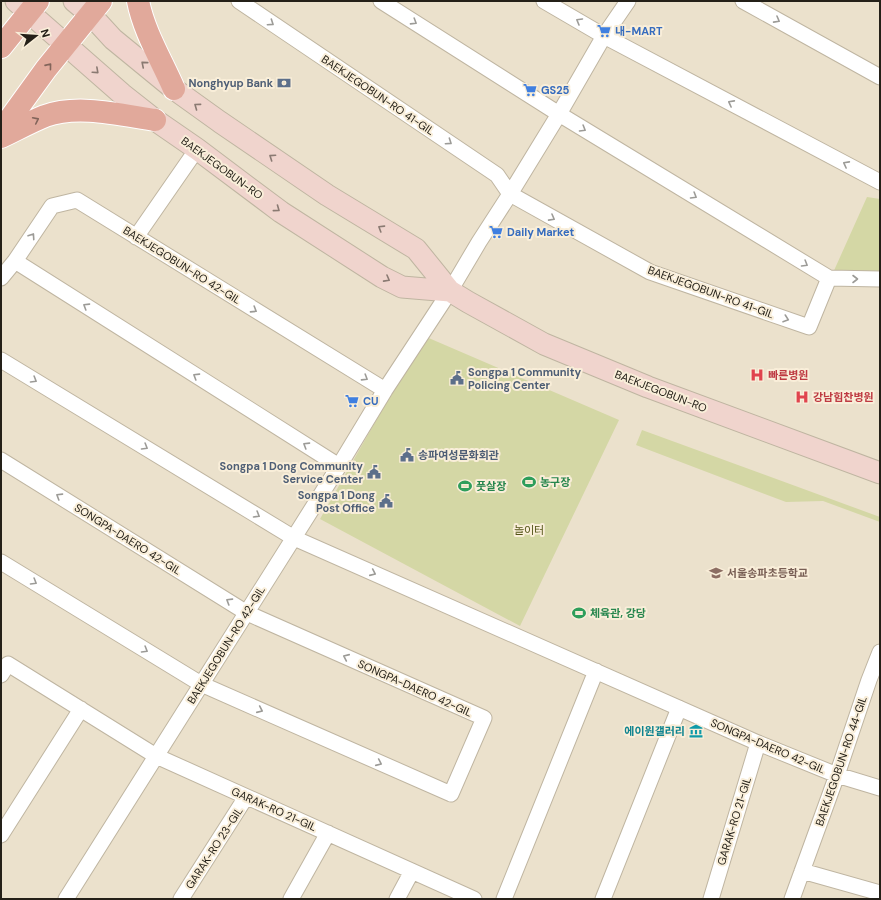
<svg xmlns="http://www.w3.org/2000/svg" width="881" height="900" font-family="'DM Sans','Noto Sans KR',sans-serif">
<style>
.green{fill:#d4d7a5}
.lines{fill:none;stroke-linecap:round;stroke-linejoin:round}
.minor-casing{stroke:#bfb5a1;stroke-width:17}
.secondary-casing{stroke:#bfb5a1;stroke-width:23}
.primary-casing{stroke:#fff;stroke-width:24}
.minor{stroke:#fff;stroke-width:15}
.secondary{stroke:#f0d4cd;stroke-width:21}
.primary{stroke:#e1a99b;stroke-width:22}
.oneway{stroke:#9c9b97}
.oneway2{stroke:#8a7a72}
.oneway3{stroke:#82645a}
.labels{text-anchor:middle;stroke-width:4;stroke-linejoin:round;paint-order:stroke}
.shop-label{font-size:11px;font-weight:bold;fill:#366cbe;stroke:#f9eed9;text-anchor:start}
.service-label{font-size:11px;font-weight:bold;fill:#4e5e75;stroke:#f9eed9;text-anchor:end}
.street-label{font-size:11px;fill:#242018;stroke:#f9eed9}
.health-label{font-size:11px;font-weight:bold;fill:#be3a42;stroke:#f9eed9;text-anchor:start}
.leisure-label{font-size:11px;font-weight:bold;fill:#27864d;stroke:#f9eed9;text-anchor:start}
.park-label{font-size:11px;fill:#525316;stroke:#f9eed9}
.education-label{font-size:11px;font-weight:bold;fill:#785e54;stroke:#f9eed9;text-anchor:start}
.culture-label{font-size:11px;font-weight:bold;fill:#0d838f;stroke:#f9eed9;text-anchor:end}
</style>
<rect width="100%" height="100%" fill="#ebe1cc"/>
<!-- green -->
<path class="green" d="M867,197L880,199V276L832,275Z
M424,336L619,420L520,626L320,519Z
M642,430L880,517V522L823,501L786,502L636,445Z"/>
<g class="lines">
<!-- minor casing -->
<g class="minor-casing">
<path id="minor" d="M239,1L497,175L510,194L650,272L809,327L829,278
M381,1L559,114L829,278
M544,1L604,36L880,182
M743,1L880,77
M136,237L197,149
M15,261L339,466
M1,278L15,261L52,206L77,200L385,390
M829,278L880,279
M1,360L294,538L758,743L837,775L880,788
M1,460L247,613L484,718L451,794L201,684L1,562
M1,675L8,664L156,756L474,899
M1,835L81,709
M802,871L880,893
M66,899L339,466L385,390L450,291L479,242L510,194L559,114L604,36L628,1
M181,899L246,797
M291,899L328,833
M397,899L412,871
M504,899L596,671
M603,899L679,708
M711,899L758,743
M792,899L837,775L869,680L880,652"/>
</g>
<!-- secondary casing -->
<g class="secondary-casing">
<path id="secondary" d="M16,1L122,94L155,120L197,149L281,212L382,277L402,287L450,291
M74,1L91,15L113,39L174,89L220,122L327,195L416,249L450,291L468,302L544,344L648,387L880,473"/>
</g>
<!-- primary casing -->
<g class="primary-casing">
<path id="primary" d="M138,1C144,32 162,61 174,89
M1,47L38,1
M1,131L46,69L101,1
M1,137C16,130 30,122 45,116C78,104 121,115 155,120"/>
</g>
<!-- minor -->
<use href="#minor" class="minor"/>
<!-- secondary -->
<use href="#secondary" class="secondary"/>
<!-- primary -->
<use href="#primary" class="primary"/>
</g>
<!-- one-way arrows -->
<defs><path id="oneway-chevron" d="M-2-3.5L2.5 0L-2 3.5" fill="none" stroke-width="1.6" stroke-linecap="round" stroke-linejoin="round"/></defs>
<g class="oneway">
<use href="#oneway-chevron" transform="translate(777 20) rotate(29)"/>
<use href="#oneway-chevron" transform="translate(579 21) rotate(-150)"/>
<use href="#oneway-chevron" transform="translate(414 22) rotate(32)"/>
<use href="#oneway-chevron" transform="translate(271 23) rotate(34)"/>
<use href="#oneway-chevron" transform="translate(731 103) rotate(-152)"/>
<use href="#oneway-chevron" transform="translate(583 129) rotate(31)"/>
<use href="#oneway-chevron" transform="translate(449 142) rotate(34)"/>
<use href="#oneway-chevron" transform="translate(846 164) rotate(-152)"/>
<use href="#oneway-chevron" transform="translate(694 196) rotate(31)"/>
<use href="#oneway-chevron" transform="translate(552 218) rotate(29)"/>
<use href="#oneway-chevron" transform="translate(32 236) rotate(-56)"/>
<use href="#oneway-chevron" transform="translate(805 264) rotate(31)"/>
<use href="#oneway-chevron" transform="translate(855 279)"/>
<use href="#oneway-chevron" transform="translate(86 306) rotate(-148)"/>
<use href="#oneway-chevron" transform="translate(254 310) rotate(32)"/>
<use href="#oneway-chevron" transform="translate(786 319) rotate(19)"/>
<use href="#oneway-chevron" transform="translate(196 376) rotate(-148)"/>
<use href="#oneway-chevron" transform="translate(365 378) rotate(32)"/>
<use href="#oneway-chevron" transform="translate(34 380) rotate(31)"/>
<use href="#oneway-chevron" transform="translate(306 445) rotate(-148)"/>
<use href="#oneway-chevron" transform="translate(145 447) rotate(31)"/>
<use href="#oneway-chevron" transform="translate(59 496) rotate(-148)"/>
<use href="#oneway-chevron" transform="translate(257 515) rotate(31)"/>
<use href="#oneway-chevron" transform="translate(373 573) rotate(24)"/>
<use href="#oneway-chevron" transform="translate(34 582) rotate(31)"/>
<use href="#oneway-chevron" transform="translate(229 601) rotate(-148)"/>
<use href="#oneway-chevron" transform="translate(145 650) rotate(31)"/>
<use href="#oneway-chevron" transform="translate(346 657) rotate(-156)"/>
<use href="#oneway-chevron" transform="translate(260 710) rotate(24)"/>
<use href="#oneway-chevron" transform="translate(379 763) rotate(24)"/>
</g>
<g class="oneway2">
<use href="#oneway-chevron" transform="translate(144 64) rotate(-140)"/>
<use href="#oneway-chevron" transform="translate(96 71) rotate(42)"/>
<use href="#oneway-chevron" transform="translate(197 106) rotate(-144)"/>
<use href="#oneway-chevron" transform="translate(272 157) rotate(-146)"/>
<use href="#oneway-chevron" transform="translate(277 209) rotate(36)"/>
<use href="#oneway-chevron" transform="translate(381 228) rotate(-148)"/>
<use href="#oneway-chevron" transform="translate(387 279) rotate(29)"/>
</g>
<g class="oneway3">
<use href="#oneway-chevron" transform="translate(49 66) rotate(-51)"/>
<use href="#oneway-chevron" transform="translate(36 120) rotate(-26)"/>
</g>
<!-- icons -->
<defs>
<g id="supermarket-bare" transform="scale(1.08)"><path d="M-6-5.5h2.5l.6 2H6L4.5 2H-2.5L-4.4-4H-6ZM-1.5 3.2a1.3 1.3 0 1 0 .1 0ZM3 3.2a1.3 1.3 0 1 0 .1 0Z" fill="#3f7fe0" stroke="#f9eed9" stroke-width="2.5" paint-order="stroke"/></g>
<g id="bank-bare" transform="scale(1.08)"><path d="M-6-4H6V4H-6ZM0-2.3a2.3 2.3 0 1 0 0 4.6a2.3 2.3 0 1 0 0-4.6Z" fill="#5c6f8a" stroke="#f9eed9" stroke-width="2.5" paint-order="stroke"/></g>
<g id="hospital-bare" transform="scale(1.08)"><path d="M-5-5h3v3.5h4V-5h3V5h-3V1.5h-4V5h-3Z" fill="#e0444e" stroke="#f9eed9" stroke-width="2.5" paint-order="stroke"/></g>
<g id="civic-bare" transform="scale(1.08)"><path d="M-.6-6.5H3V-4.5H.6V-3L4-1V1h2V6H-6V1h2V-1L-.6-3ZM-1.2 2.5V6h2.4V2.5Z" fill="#5c6f8a" stroke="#f9eed9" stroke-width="2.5" paint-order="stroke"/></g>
<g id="stadium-bare" transform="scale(1.08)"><path d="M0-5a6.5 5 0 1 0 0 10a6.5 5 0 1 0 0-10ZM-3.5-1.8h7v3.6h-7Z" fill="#2e9e5b" stroke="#f9eed9" stroke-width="2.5" paint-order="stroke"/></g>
<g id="school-bare" transform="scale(1.08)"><path d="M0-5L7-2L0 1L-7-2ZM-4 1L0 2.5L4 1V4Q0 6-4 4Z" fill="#8d6e63" stroke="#f9eed9" stroke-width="2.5" paint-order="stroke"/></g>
<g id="museum-bare" transform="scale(1.08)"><path d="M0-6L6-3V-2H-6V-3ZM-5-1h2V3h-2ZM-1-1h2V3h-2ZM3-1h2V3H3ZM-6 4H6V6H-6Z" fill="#0f9aa8" stroke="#f9eed9" stroke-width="2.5" paint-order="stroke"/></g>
</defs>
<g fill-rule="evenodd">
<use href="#supermarket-bare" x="604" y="31"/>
<use href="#bank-bare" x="284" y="83"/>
<use href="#supermarket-bare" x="530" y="90"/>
<use href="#supermarket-bare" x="496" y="232"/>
<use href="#hospital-bare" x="757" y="375"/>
<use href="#civic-bare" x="457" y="378"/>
<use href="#hospital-bare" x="802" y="397"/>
<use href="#supermarket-bare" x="352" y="401"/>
<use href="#civic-bare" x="407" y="455"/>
<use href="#civic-bare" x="374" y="472"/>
<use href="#stadium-bare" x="529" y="482"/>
<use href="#stadium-bare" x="465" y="486"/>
<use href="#civic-bare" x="386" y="501"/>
<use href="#school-bare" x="716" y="573"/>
<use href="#stadium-bare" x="579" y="613"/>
<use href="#museum-bare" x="696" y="731"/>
</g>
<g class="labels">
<!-- shop labels -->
<g class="shop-label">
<text x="615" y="35">내-MART</text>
<text x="541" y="94">GS25</text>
<text x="507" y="236">Daily Market</text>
<text x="363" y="405">CU</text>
</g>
<!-- service labels -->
<g class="service-label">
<text x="273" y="87">Nonghyup Bank</text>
<text x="468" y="376" text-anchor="start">Songpa 1 Community<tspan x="468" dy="13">Policing Center</tspan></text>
<text x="418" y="459" text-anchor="start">송파여성문화회관</text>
<text x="363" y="470">Songpa 1 Dong Community<tspan x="363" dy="13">Service Center</tspan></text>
<text x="375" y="499">Songpa 1 Dong<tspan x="375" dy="13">Post Office</tspan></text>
</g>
<!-- street labels -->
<g class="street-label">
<text transform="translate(378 95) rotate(34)" y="4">BAEKJEGOBUN-RO 41-GIL</text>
<text transform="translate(222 168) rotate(36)" y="4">BAEKJEGOBUN-RO</text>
<text transform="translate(182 265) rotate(32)" y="4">BAEKJEGOBUN-RO 42-GIL</text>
<text transform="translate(711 292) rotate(20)" y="4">BAEKJEGOBUN-RO 41-GIL</text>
<text transform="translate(661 391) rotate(21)" y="4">BAEKJEGOBUN-RO</text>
<text transform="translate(128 539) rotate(32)" y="4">SONGPA-DAERO 42-GIL</text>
<text transform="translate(226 645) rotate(-58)" y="4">BAEKJEGOBUN-RO 42-GIL</text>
<text transform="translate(415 688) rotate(24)" y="4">SONGPA-DAERO 42-GIL</text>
<text transform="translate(768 746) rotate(23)" y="4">SONGPA-DAERO 42-GIL</text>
<text transform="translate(841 761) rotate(-71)" y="4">BAEKJEGOBUN-RO 44-GIL</text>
<text transform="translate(274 809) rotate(24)" y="4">GARAK-RO 21-GIL</text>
<text transform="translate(734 821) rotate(-73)" y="4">GARAK-RO 21-GIL</text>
<text transform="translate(214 848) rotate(-57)" y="4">GARAK-RO 23-GIL</text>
</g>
<!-- health labels -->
<g class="health-label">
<text x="768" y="379">빠른병원</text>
<text x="813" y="401">강남힘찬병원</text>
</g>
<!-- leisure labels -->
<g class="leisure-label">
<text x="540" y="486">농구장</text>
<text x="476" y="490">풋살장</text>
<text x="590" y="617">체육관, 강당</text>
</g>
<!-- park labels -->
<g class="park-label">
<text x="529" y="534">놀이터</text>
</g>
<!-- education labels -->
<g class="education-label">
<text x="727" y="577">서울송파초등학교</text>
</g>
<!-- culture labels -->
<g class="culture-label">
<text x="685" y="735">에이원갤러리</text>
</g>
</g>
<!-- border -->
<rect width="881" height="900" fill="none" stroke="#242018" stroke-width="4"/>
<!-- north arrow -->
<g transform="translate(36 36) rotate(73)" stroke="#f9eed9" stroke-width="3" paint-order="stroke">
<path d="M0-3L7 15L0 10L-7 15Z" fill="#242018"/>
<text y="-6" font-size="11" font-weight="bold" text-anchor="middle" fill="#242018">N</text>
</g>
</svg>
